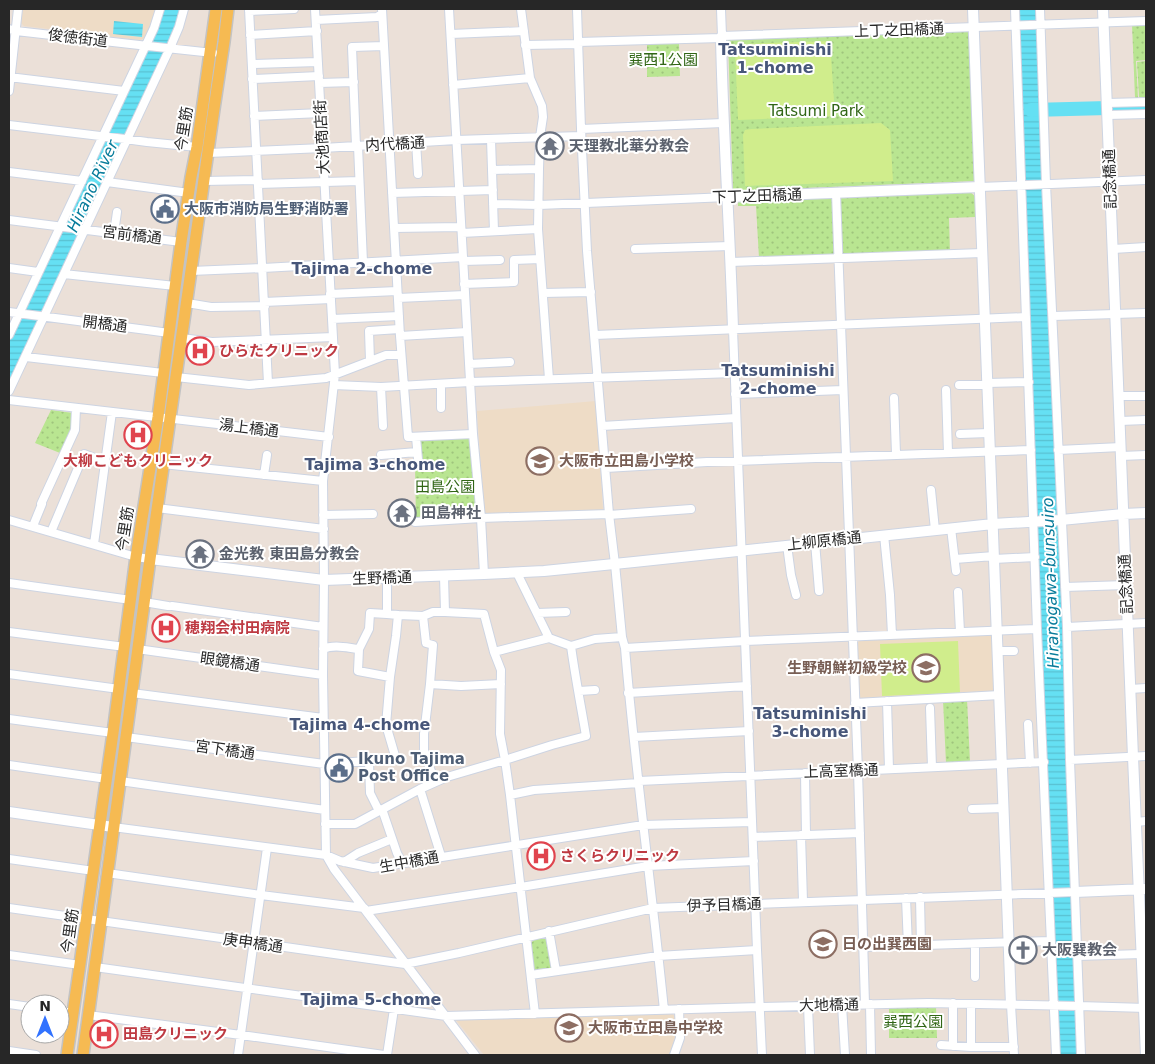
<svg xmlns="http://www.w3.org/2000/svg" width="1155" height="1064" font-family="'DejaVu Sans','Noto Sans JP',sans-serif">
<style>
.education{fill:#eedcc6}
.park{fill:url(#park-dots)}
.pitch{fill:#d0ed8c}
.water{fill:url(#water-rules)}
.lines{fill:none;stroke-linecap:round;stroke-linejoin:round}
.river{stroke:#65e0f3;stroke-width:14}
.street-casing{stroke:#cdd4e2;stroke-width:10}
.secondary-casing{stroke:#cdd4e2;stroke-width:12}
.primary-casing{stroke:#c3c3c3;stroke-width:14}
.street{stroke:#fff;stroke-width:8}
.secondary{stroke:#fff;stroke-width:10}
.primary{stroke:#f6ba52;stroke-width:11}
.labels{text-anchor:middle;stroke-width:4;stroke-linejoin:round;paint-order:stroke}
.street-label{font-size:15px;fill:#272727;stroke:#fff}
.park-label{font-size:15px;fill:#316616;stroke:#fff}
.worship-label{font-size:15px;font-weight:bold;fill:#5b616d;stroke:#fff;text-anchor:start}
.service-label{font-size:15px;font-weight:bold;fill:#4e5e75;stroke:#fff;text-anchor:start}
.health-label{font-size:15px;font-weight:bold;fill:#be3a42;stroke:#fff;text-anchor:start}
.education-label{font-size:15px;font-weight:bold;fill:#785e54;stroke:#fff;text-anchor:start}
.neighbourhood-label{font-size:16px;font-weight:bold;fill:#475679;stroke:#fff}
.water-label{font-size:16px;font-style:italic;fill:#087c9b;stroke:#fff}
</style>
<defs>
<pattern id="park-dots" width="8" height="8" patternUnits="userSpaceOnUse" patternTransform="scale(1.25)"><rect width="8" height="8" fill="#b9e591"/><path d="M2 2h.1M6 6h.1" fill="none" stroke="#9fc47d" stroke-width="1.8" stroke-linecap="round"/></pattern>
<pattern id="water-rules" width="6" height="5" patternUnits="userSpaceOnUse" patternTransform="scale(1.25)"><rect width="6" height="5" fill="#65e0f3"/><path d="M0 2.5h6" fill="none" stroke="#58c0d0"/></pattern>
</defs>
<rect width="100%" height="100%" fill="#ebe0d8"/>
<!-- education -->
<path class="education" d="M23,9H155L152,21L145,38L140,40L24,26L21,23Z
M596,401L603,511L484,514L477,411Z
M990,634L993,636L995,693L858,701L857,644L860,640Z
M672,1014L676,1017L677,1036L670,1055H484L456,1020Z"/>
<!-- park -->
<path class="park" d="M1132,24H1146V60L1136,61L1138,98H1135Z
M969,30L975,181L733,191L728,39Z
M679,43L680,76L647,77V44Z
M1146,61V97H1139L1137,62Z
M970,192L976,197V217L949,218L950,253L841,257L839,200L841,198Z
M832,197L834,255L759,258L756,206H738V202Z
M51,410L73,413L72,428L60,453L35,443Z
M470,438L477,515L416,519L415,466L419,440Z
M967,699L970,762L946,763L943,700Z
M548,936L552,969L537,972L532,969L530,944L534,940Z
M936,1006L937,1038H889V1007Z"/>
<!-- pitch -->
<path class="pitch" d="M830,41L835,116L738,120L735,51L742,44Z
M881,123L890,130L893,181L745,186L743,135L745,130L751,129Z
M958,641L960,693L882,696L880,644Z"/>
<!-- water -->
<path class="water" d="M163,9H181L176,28L9,384V342L151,42Z
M1017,9H1038L1079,1055H1058Z
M114,21L143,24L142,37L113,34Z"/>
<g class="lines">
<!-- river -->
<path class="river" d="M1031,110L1146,107"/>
<!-- street casing -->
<g class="street-casing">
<path id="street" d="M249,9L268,383
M315,9L335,374L323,481L324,580L323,675L326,855L334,869L475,1055
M382,9L400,336L408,437L473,434
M449,9L473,434L481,518L484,574
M521,9L530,78L542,106L543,117L540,137L539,169L538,229L549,379
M577,9L581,129L587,251L609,514L615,564L622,637L625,648C635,769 652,889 664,1010
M721,9L722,36L1146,21
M1015,9L1037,629L1056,1055
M1040,9L1046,184L1067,627L1070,760L1081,1055
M249,11L294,9
M316,20L377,17L382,14
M9,29L16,31L148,46L213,53
M451,34L524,31
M250,35L317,31
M578,42L721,38
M525,45L579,44
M252,64L318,62
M9,77L124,91
M252,79L319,76
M319,83L354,82
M453,85L530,78
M9,91L18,9
M1107,103L1146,102
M1108,115L1146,114
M254,116L321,113
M9,125L125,139L147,142L197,147
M581,129L723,123
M491,139L494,231
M416,142L418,174
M356,146L352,47L384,46
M358,146L363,262
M208,153L323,148L456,140L581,136
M492,170L539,169
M9,172L82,181
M204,181L258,180
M107,182L189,193
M258,184L359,181
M980,187L1146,180
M392,193L493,190
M836,193L858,771L865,1004
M493,204L539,205L728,197
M9,220L181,242
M394,228L461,227
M114,233L117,212
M462,233L538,229
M635,249L730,246
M1113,249L1146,247
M463,261L500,260
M731,262L982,253
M9,268L38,272
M191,271L263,268L463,257
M64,274L175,286
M464,284L514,282V260L540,259
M543,293L591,292
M330,294L397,291
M398,298L465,295
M264,302L331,299
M187,303L211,307L265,306
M9,312L147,330L169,333
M1053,316L1146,313
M332,319L399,316
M733,329L757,950L762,1055
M9,335L154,28L160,9
M595,335L1026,317
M400,336L467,332
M182,338L212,342L333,337
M26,357L163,373
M370,361L369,331L399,329
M469,364L510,362
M176,377L249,385L326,378L386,355H401
M987,383L1029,382
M441,384V408
M334,385L381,387L470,382L734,373
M959,385H987
M381,387L383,426
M946,390L948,453
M9,391L170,48L179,27L184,9
M735,394L843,390
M1119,396H1146
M894,398L896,454
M9,400L329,437
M1120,421L1146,420
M602,426L736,418
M960,434L989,433
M416,437L418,459
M1058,450L1121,447
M381,455L417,452
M1121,456L1146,455
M163,464L323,481
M606,468L707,462L1031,450
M264,475L267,455
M931,490L935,530
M157,508L324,529
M323,515L373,514
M609,515L691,509
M9,520L136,557L150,559
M415,522L481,518L609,514
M33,526L42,504H41L75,430L76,408
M951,528L956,571
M51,532L84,454L105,462
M884,535L890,595L892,635
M815,542L819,591
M94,544L112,412
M787,545L791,575L796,595
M955,559L994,556
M994,559L1035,557
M444,576L445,612
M9,583L131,600
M1065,587L1126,585
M958,592L960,632
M144,602L168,606
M172,606L323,627
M537,613L566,612
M387,614L370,613L369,629L359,649L358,671L390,677
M398,615L423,616L433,612H445L484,614L494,652L501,670L500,734L505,760L510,795L535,1014
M423,616L426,643L433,645L430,684
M1067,627L1146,623
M9,632L125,647
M571,646L595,639L622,637
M625,648L745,641L1037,629
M137,649L323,675
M323,649C334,644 348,648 359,649
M997,651H1014
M494,652L549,638
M9,674L119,689
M1130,689L1146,688
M579,691L595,690
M132,693L323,718
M628,693L747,686
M887,701L889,769
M855,703L1000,695
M930,708L932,767
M9,719L113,733
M1028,724L1030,763
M126,737L324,764L396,759L386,725L390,677L396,636L398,615L387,614V577
M634,737L749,731
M1070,760L1146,756
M369,761L370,793L379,811
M9,765L107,779
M805,773L806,835
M120,781L325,810
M435,781L424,754V734L430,684L461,686L501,684
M639,781L1044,762
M420,789L441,856
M510,795L534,790L639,783
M382,809L397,853L402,863
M972,809L1004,808
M1136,822L1146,821
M325,824H355L420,789L447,777L505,760L552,745L586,736C581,706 575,676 571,646L549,638L517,573
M113,827L326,855L340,861L373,868L643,825L752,822
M801,835L803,901
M753,837L860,833
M9,859L94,871
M344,862L358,853L392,839
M107,873L261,895L364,908
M920,897L921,946
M906,898L908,946
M9,908L405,964L459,953L653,908L1075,892
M366,911L521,887L648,866L754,861
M549,931L556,971
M975,944V977
M864,947L1050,941
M9,955L80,965
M1078,956L1141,954
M95,967L446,1016L760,1007L928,1003L1079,1006L1146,1008
M531,975L658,956L757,950
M953,1003V1046
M9,1004L30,1007
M870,1004L871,1054
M971,1004V1047
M842,1005L845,1055
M1011,1005L1014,1055
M808,1006L810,1055
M60,1011L74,1013
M88,1015L241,1035L384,1055
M941,1045L971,1047H1014
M9,1051L36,1055
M238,1055L267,848
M387,1055L394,1009
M674,1055L680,1038L679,1009"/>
</g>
<!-- secondary casing -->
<g class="secondary-casing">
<path id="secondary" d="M973,9L1011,1005
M1103,9L1133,757L1146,1055
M722,36L721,38C723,135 730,232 733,329
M728,197L980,187
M150,559L324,580L484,574L544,571L634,562L993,524L1061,520L1123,514L1146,513
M9,812L113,827
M1075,892L1146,889"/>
</g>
<!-- primary casing -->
<g class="primary-casing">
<path id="primary" d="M67,1055L113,733L136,557L158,417L181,242L191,177L197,147L216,9
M83,1055L150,559L214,109L224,42L228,9"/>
</g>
<!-- street -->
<use href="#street" class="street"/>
<!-- secondary -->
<use href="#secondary" class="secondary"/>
<!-- primary -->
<use href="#primary" class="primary"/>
</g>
<!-- icons -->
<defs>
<g id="temple-ring" transform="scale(1.4375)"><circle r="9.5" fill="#fff" stroke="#6b7280" stroke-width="1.5"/><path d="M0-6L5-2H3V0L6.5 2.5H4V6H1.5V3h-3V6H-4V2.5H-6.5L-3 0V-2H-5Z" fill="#6b7280"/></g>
<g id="civic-ring" transform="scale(1.4375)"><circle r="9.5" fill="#fff" stroke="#5c6f8a" stroke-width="1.5"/><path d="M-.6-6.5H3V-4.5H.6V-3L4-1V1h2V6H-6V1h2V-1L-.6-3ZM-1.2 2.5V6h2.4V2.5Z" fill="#5c6f8a"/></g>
<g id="hospital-ring" transform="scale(1.4375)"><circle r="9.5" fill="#fff" stroke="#e0444e" stroke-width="1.5"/><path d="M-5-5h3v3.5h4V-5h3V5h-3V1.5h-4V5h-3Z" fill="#e0444e"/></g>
<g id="school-ring" transform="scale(1.4375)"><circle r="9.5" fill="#fff" stroke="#8d6e63" stroke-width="1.5"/><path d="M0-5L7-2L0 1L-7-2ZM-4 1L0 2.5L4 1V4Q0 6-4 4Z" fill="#8d6e63"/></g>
<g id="church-ring" transform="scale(1.4375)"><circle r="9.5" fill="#fff" stroke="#6b7280" stroke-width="1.5"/><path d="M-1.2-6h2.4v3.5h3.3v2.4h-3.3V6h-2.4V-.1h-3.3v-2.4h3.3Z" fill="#6b7280"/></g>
</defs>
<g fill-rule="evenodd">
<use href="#temple-ring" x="550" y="146"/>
<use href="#civic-ring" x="165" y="209"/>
<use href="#hospital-ring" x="200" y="351"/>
<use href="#hospital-ring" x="138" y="435"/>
<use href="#school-ring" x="540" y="461"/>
<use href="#temple-ring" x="402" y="513"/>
<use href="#temple-ring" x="200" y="554"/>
<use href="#hospital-ring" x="166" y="628"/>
<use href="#school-ring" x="926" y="668"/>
<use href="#civic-ring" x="339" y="768"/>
<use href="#hospital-ring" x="541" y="856"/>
<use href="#school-ring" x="823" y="944"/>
<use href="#church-ring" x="1023" y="950"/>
<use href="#school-ring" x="569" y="1028"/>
<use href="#hospital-ring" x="104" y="1034"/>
</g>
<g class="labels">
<!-- street labels -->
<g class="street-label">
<text transform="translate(899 30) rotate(-2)" y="5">上丁之田橋通</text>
<text transform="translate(78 38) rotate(7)" y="5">俊徳街道</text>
<text transform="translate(184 129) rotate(-81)" y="5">今里筋</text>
<text transform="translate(322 137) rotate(-93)" y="5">大池商店街</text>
<text transform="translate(395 144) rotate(-3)" y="5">内代橋通</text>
<text transform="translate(1110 179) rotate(-92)" y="5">記念橋通</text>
<text transform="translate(757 196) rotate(-2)" y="5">下丁之田橋通</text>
<text transform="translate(132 235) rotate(7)" y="5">宮前橋通</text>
<text transform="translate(105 324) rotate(7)" y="5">開橋通</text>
<text transform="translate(249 428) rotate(7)" y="5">湯上橋通</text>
<text transform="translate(125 529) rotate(-81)" y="5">今里筋</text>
<text transform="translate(824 541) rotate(-6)" y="5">上柳原橋通</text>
<text transform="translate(382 578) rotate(-2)" y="5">生野橋通</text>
<text transform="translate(1126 584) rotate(-93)" y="5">記念橋通</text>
<text transform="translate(230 662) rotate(8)" y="5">眼鏡橋通</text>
<text transform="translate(225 750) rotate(8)" y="5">宮下橋通</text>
<text transform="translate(841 771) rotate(-2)" y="5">上高室橋通</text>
<text transform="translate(409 862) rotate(-10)" y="5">生中橋通</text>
<text transform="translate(724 905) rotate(-2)" y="5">伊予目橋通</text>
<text transform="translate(70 931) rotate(-82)" y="5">今里筋</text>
<text transform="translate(253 943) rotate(8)" y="5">庚申橋通</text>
<text transform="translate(829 1005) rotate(-1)" y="5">大地橋通</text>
</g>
<!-- park labels -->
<g class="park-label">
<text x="663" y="65">巽西1公園</text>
<text x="816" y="116">Tatsumi Park</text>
<text x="445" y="492">田島公園</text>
<text x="913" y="1027">巽西公園</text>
</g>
<!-- worship labels -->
<g class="worship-label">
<text x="569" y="151">天理教北華分教会</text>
<text x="421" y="518">田島神社</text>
<text x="219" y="559">金光教 東田島分教会</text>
<text x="1042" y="955">大阪巽教会</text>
</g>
<!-- service labels -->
<g class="service-label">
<text x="184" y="214">大阪市消防局生野消防署</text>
<text x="358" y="764">Ikuno Tajima<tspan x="358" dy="17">Post Office</tspan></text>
</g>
<!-- health labels -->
<g class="health-label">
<text x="219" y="356">ひらたクリニック</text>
<text x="138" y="466" text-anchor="middle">大柳こどもクリニック</text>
<text x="185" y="633">穂翔会村田病院</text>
<text x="560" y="861">さくらクリニック</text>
<text x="123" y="1039">田島クリニック</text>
</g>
<!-- education labels -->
<g class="education-label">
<text x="559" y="466">大阪市立田島小学校</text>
<text x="907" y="673" text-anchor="end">生野朝鮮初級学校</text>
<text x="842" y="949">日の出巽西園</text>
<text x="588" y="1033">大阪市立田島中学校</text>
</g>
<!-- neighbourhood labels -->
<g class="neighbourhood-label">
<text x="775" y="55">Tatsuminishi<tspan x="775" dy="18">1-chome</tspan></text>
<text x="362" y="274">Tajima 2-chome</text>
<text x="778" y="376">Tatsuminishi<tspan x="778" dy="18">2-chome</tspan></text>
<text x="375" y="470">Tajima 3-chome</text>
<text x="810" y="719">Tatsuminishi<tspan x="810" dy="18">3-chome</tspan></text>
<text x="360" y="730">Tajima 4-chome</text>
<text x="371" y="1005">Tajima 5-chome</text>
</g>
<!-- water labels -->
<g class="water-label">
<text transform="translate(92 186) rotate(-65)" y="6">Hirano River</text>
<text transform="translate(1050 583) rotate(-92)" y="6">Hiranogawa-bunsuiro</text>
</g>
</g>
<!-- border -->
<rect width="1155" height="1064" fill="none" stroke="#272727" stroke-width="20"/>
<!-- north arrow -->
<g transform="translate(45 1019)"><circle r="24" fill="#ffffff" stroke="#a9a9a9"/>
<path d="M0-4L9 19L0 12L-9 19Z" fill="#3172ff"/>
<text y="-8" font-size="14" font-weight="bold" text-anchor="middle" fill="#272727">N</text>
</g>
</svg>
